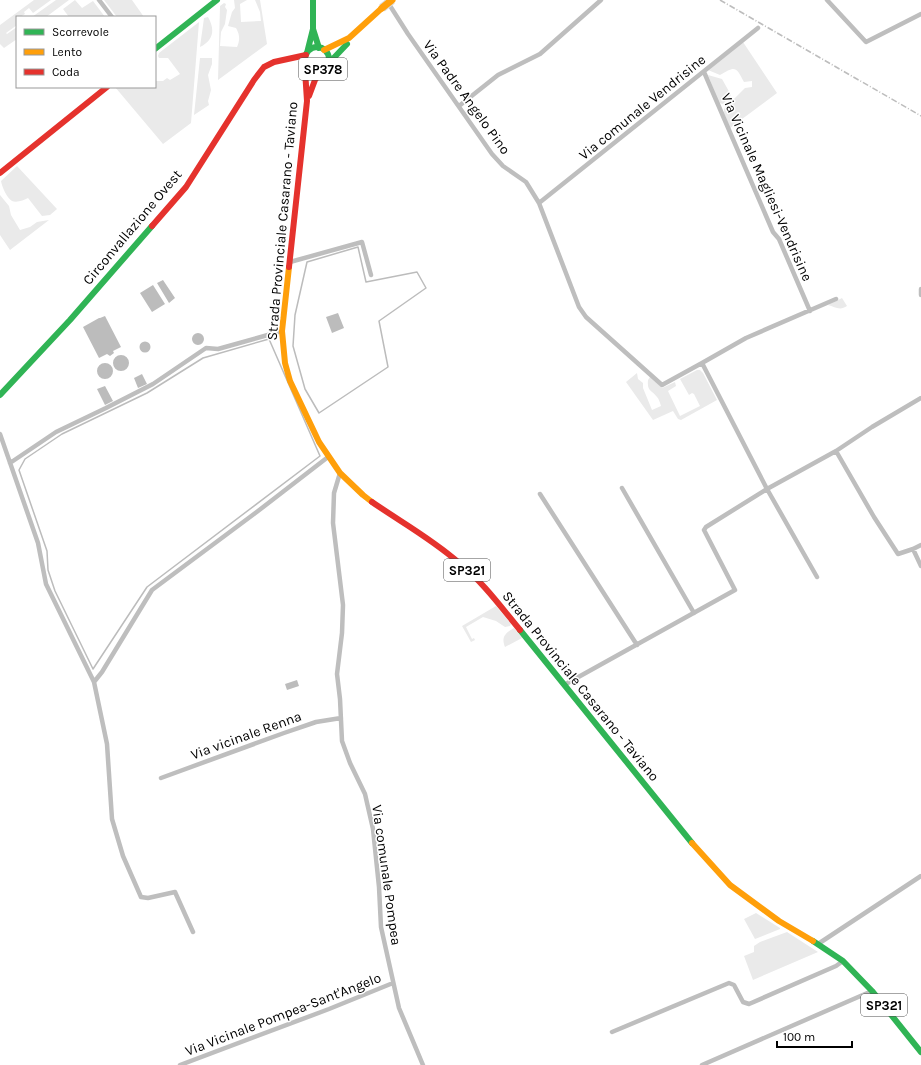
<svg xmlns="http://www.w3.org/2000/svg" width="921" height="1065" font-family="Karla,sans-serif">
<style>
.green{fill:#eaeaea}
.water{fill:#bcbcbc}
.lines{fill:none;stroke-linecap:round;stroke-linejoin:round}
.stream{stroke:#bcbcbc;stroke-width:1.5}
.street{stroke:#bebebe;stroke-width:4.5}
.fast{stroke:#30b455;stroke-width:6}
.slow{stroke:#ff9f0a;stroke-width:6}
.jam{stroke:#e5322d;stroke-width:6}
.rail{stroke:#bdbdbd;stroke-width:1.5;stroke-dasharray:6 2 1 2;stroke-linecap:butt}
.slow-bridge-casing{stroke:#dbdbdb;stroke-width:9;stroke-linecap:butt}
.slow-bridge{stroke:#ff9f0a;stroke-width:7}
.labels{text-anchor:middle;stroke-width:3;stroke-linejoin:round;paint-order:stroke}
.shield{fill:#fff;stroke:#4c4c4c;stroke-width:1}
.shield-label{font-size:13px;font-weight:bold;fill:#000}
.street-label{font-size:14px;fill:#000;stroke:#fff}
</style>
<rect width="100%" height="100%" fill="#fff"/>
<!-- green -->
<path class="green" d="M34,0H51L33,13L29,8L24,12L25,14L20,17H17V25L6,33L7,34L17,27V39L4,48L0,44V25Z
M56,0H69L46,17H32Z
M75,0L82,8L93,1L105,17H69L63,9Z
M104,0H132L144,17H117Z
M234,0H247L240,4L241,22L261,21L260,12L255,0H260L267,44L218,80L220,6L224,3L226,4L225,7L227,10L225,24L221,32L220,46L237,47C240,40 240,35 236,28L228,26L232,12L235,8Z
M208,17C215,29 214,40 200,47L204,18Z
M199,22L191,123L163,144L115,87H155V79L156,81H163L167,78L170,80L180,74L168,58H159L158,56L159,53Z
M743,42L777,93L730,128L724,113V109L745,88L752,87V81L744,82C736,66 735,66 720,75L708,70Z
M200,58H212V64L208,75L211,90L208,101L209,105L194,115Z
M708,75L722,79L731,95L723,104L719,103Z
M17,166L57,209L50,215L42,216L28,198C24,200 17,203 12,201C7,198 2,187 1,181Z
M0,195L9,206L11,215L20,230L30,227L37,222L49,220L10,250L0,235Z
M842,298L847,306C840,311 835,307 828,305Z
M697,370H700L703,373L717,400L681,420L678,419L673,411L653,420L626,382L637,373L638,379L643,383V388L652,410L661,406C660,403 659,399 657,397C651,389 647,392 648,380L650,377L662,388L675,382L676,386L668,391L680,416L700,406L694,394L692,393L689,395L680,379Z
M496,606L511,624L510,626L505,627L496,621L483,617L466,627L472,639L474,638L475,640L471,642L462,626Z
M514,628L522,638L505,647C501,637 505,633 514,628Z
M756,913L780,928V929L755,939L744,919Z
M787,932L818,952L753,980L744,956L754,952V946L760,942Z"/>
<!-- water -->
<path class="water" d="M163,280L175,298L169,303L157,283Z
M153,285L165,304L152,312L140,293Z
M338,313L344,328L332,333L326,317Z
M105,316L121,347L113,351L114,353L110,356L107,354L99,358L83,327L99,318H100Z
M192 339a6 6 0 1 1 12 0a6 6 0 1 1-12 0Z
M139.5 347a5.5 5.5 0 1 1 11 0a5.5 5.5 0 1 1-11 0Z
M113 363a8 8 0 1 1 16 0a8 8 0 1 1-16 0Z
M97 371a8 8 0 1 1 16 0a8 8 0 1 1-16 0Z
M142,374L147,384L138,388L134,378Z
M105,386L113,401L105,405L97,389Z
M297,680L299,686L287,690L285,684Z"/>
<g class="lines">
<!-- stream -->
<path class="stream" d="M358,247L366,282L417,272L426,288L379,321L388,367L319,413L305,389L293,346L295,315L307,262Z
M269,339L320,456L147,587L93,669L55,591L48,570L47,551L19,470L25,459L62,434L147,393L203,358Z"/>
<!-- street -->
<path class="street" d="M99,0L112,17
M827,0L866,42L921,14
M387,1L408,34L492,154L503,166L526,182L539,203L579,307L586,317L662,385L702,363L767,489L836,451L874,517L898,554L913,549L921,566
M704,72L773,232L779,239L810,311
M459,106L498,75L540,54L601,0
M539,203L758,28
M290,262L362,242L371,275
M921,289V295
M702,363L746,338L836,299
M0,434L38,543L46,584L94,682L107,744L112,819L123,856L141,897L148,898L175,892L193,932
M836,451L872,427L921,398
M10,463L56,432L106,408L153,384L206,348L218,349L282,331
M340,473L334,493L333,523L343,605L342,633L337,674L340,699L342,741L350,763L365,794L373,829L379,887L381,927L399,1008L423,1065
M622,488L694,613
M540,494L637,645
M913,549L921,545
M94,682L102,672L152,590L258,511L328,457
M564,685L735,590L704,530L706,527L767,489L817,577
M161,778L284,733L316,722L341,718
M818,944L921,876
M612,1032L729,983L734,985L743,1002L749,1004L836,966L843,961
M180,1065L329,1009L393,983
M702,1065L872,991"/>
<!-- fast -->
<path class="fast" d="M313,29L319,48
M305 59a12 12 0 1 1 24 0a12 12 0 1 1-24 0Z
M155,49L217,0
M307,53L313,29V0
M328,64L347,44
M0,395L70,320L152,226
M520,630L692,843
M813,941L843,961L872,991L921,1052"/>
<!-- slow -->
<path class="slow" d="M324,50L349,38L382,8
M289,267L282,331L285,363L290,381L319,442L340,473L363,495L372,502
M692,843L730,885L779,921L813,941"/>
<!-- jam -->
<path class="jam" d="M309,96L315,80L323,70
M0,173L107,87
M152,226L186,187L254,80L264,67L274,62L306,55
M289,267L307,101L305,70L307,66
M372,502C401,522 432,539 458,562C482,581 501,607 520,630"/>
<!-- rail -->
<path class="rail" d="M720,0L921,116"/>
<!-- slow-bridge casing -->
<g class="slow-bridge-casing">
<path id="slow-bridge" d="M382,8L392,0"/>
</g>
<!-- slow-bridge -->
<use href="#slow-bridge" class="slow-bridge"/>
</g>
<g class="labels">
<!-- shield labels -->
<g class="shield">
<rect x="299" y="58" width="48" height="22" rx="3"/>
<rect x="444" y="559" width="46" height="22" rx="3"/>
<rect x="861" y="994" width="46" height="22" rx="3"/>
</g>
<g class="shield-label">
<text x="323" y="74">SP378</text>
<text x="467" y="575">SP321</text>
<text x="884" y="1010">SP321</text>
</g>
<!-- street labels -->
<g class="street-label">
<text transform="translate(467 97) rotate(54)" y="5">Via Padre Angelo Pino</text>
<text transform="translate(642 107) rotate(-39)" y="5">Via comunale Vendrisine</text>
<text transform="translate(767 187) rotate(66)" y="5">Via Vicinale Magliesi-Vendrisine</text>
<text transform="translate(282 221) rotate(-85)" y="5">Strada Provinciale Casarano - Taviano</text>
<text transform="translate(132 227) rotate(-50)" y="5">Circonvallazione Ovest</text>
<text transform="translate(581 686) rotate(51)" y="5">Strada Provinciale Casarano - Taviano</text>
<text transform="translate(246 735) rotate(-20)" y="5">Via vicinale Renna</text>
<text transform="translate(387 875) rotate(82)" y="5">Via comunale Pompea</text>
<text transform="translate(283 1014) rotate(-21)" y="5">Via Vicinale Pompea-Sant'Angelo</text>
</g>
</g>
<!-- legend -->
<rect x="16" y="16" width="140" height="72" fill="#ffffff" stroke="#999999"/>
<rect x="24" y="29" width="20" height="6" fill="#30b455" stroke="#999999"/>
<text x="52" y="36" font-size="12" fill="#000000">Scorrevole</text>
<rect x="24" y="49" width="20" height="6" fill="#ff9f0a" stroke="#999999"/>
<text x="52" y="56" font-size="12" fill="#000000">Lento</text>
<rect x="24" y="69" width="20" height="6" fill="#e5322d" stroke="#999999"/>
<text x="52" y="76" font-size="12" fill="#000000">Coda</text>
<!-- scale -->
<path d="M777 1041v6h75v-6" fill="none" stroke="#000000" stroke-width="2"/>
<text x="783" y="1041" font-size="12" fill="#000000" stroke="#ffffff" stroke-width="3" paint-order="stroke">100 m</text>
</svg>
